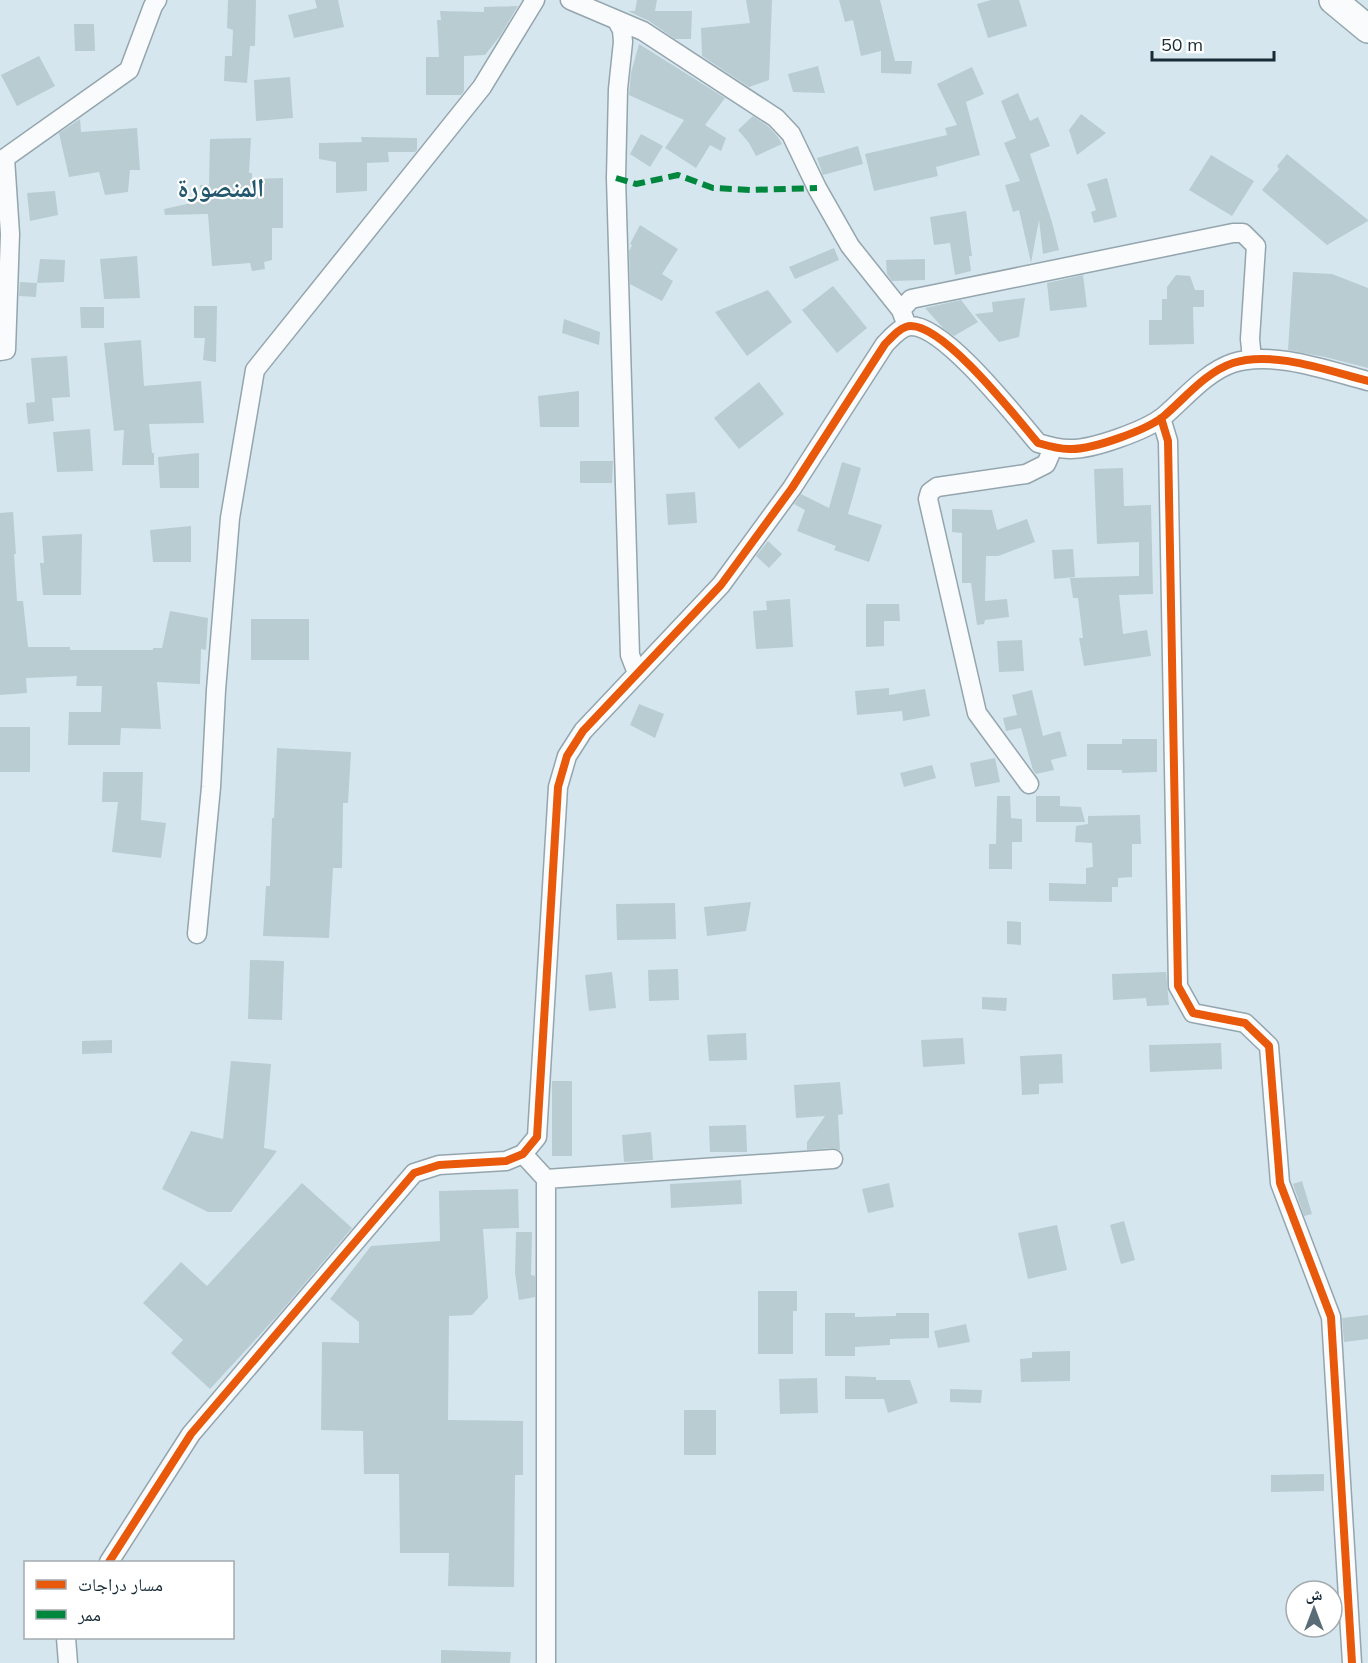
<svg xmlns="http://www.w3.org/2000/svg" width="1368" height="1663" font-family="Mulish,'Noto Naskh Arabic',sans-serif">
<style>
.building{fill:#b8ccd2}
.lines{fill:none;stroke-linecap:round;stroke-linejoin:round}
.street-casing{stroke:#94a5ae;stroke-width:21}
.secondary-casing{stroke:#94a5ae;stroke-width:30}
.street{stroke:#f9fbfd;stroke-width:18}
.secondary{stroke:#f9fbfd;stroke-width:27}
.quiet{stroke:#00873e;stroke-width:6;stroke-dasharray:12 6;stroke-linecap:butt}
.cycleway-casing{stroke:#fff;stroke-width:11}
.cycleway{stroke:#e8590c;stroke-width:8}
.labels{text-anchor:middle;stroke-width:4.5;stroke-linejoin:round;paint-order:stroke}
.quarter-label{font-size:26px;font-weight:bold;fill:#23586f;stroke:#fff}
</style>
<rect width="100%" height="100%" fill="#d5e6ef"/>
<!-- building -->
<path class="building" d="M228,0H256L255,46H250L247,83L224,81L225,56H232L233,30L227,28Z
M315,0H338L344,27L294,38L288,15L317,8Z
M637,0H657L655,11H692L691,39H675L649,21L628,11H635Z
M746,0H772L769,80L749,87L702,56L701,28L750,23Z
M839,0H880L895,61H912L911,74L881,73V51L861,56L853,20L845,22Z
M991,0H1019L1027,26L988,38L977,4Z
M518,6L500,36L485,55L464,56V91L461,95H426V57H439L437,20H441L440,11L484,12V7Z
M74,24H94L95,51H75Z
M639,44L725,98L705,125L726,138L721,151L710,145L696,168L665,148L684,120L629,95L631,73Z
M39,56L55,86L17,106L1,75Z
M818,66L825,93L793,92L788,74Z
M972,67L984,94L966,102L980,155L936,167L938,176L874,191L865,154L947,135L945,128L957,125L937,84Z
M290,77L293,118L256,121L254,80Z
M1018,93L1030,121L1038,117L1050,146L1030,154L1052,222L1059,250L1043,254L1039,220L1031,263L1019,210L1013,212L1005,185L1020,181L1004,143L1016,138L1001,101Z
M1081,114L1106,133L1077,155L1069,130Z
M753,116L769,127L778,137L782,144L756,156L749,143L738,130Z
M80,119L81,132L137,128L140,170H130L128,192L105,195L99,172L69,177L59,133Z
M641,134L663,146L650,167L630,154Z
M361,137L417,138V150L415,152H388L389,162L367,163V191L336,193V162L319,159V143L362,142Z
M251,138L249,173H252V179L283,178V228H272V260L264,262L265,269L252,271L250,263L212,266L208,214L165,215L164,209L201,201L200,185H209L210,139Z
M858,146L863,164L823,175L817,158Z
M1287,154L1368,220V221L1327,245L1262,190L1279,169L1277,166Z
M1211,155L1254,181L1232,216L1189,190Z
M1107,178L1117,217L1094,223L1091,212L1096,210L1087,184Z
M55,191L58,215L30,221L27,193Z
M966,211L972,256H969L971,271L955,275L950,243L934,245L930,217Z
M640,225L678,249L662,274L673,281L662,301L630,284L629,251L632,245L630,244Z
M834,248L839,260L795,279L789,267Z
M137,256L140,298L104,299L100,259Z
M40,259L65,260L64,282L37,283Z
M925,259V280L892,281L887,274L886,260Z
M1293,272L1332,274L1368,288V368L1325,357L1288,350Z
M1083,275L1087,307L1050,311L1047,283Z
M1176,275L1190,276L1195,290H1204V307H1193L1194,344L1149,345V320H1162V299H1167V287Z
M20,282L37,283L36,297L19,296Z
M833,286L867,328L837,353L802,310Z
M768,290L792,322L747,356L715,312Z
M1025,298L1019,337L999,342L975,314L993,312L992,302Z
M961,300L978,322L954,336L943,328L925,308Z
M194,306H217L216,362L203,360L205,338H194Z
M80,307H104V328H81Z
M564,319L600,332L599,345L562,333Z
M141,340L144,386L201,381L204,423L149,424L152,453H154V465H122L124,430L114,431L104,343Z
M67,356L70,397L52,398L54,421L28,424L26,403L35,402L31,358Z
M759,382L784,414L739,449L714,418Z
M579,391V427H540L538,396Z
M90,429L93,471L57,472L53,432Z
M199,453V488H160L158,457Z
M580,461H613L612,483H580Z
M842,462L861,468L848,514L882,525L869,562L834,550L836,546L797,531L805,510L794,504L801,494L829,508Z
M1123,468L1124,506L1151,505L1153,594L1119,595L1123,634L1147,630L1151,656L1084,666L1079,638H1083L1078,598H1073L1070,578L1139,576V542L1097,544L1094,469Z
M695,492L697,523L668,525L666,494Z
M952,509L992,510L997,530L1027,519L1035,542L998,556H986L985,601L1007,599L1009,617L985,620L984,624L977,625L971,583H962V533L952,532Z
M13,512L16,554H14L17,601H23L28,647H70V650H153V648H162L170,611L208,618L206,650L201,649L200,684L157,682L161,729L121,728L120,745H68L69,712H101L102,686H76L77,676L26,678L27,693L0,695V513Z
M191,526V562H153L150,530Z
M82,534L81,595H43L40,563H44L42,536Z
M768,541L782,554L769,568L756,556Z
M1073,549L1075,577L1054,579L1052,550Z
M790,599L793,647L756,649L753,611L767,610L766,601Z
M866,604H899L900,621H884V646L866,647Z
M251,619H309V660H251Z
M1022,640L1024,671L999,672L997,641Z
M889,688V695L925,689L930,716L903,721L902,711L857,715L855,691Z
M1032,690L1043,736L1060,731L1067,756L1051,760L1054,770L1036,774L1033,770L1021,728L1006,731L1003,718L1017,715L1012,695Z
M639,704L664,714L655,738L630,725Z
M0,727H30V772H0Z
M1122,739H1157V772L1122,773V770H1087V744H1122Z
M277,748L351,752L348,803H343L342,868H333L329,938L263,936L266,886H270L272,818H274Z
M995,758L1000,782L975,787L970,763Z
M932,765L936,778L904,787L900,773Z
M103,772H143L141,820L166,823L161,858L112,852L118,802H102Z
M997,796H1010L1011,818L1022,819V842H1012V869H989V844H996Z
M1036,796H1060V806L1081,807L1085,822H1036Z
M1140,815L1141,844H1132V877L1118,878V887H1112V902L1049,901V883L1086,884V868L1093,867L1092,843L1075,842L1076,826L1088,824V816Z
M751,902L746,931L707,936L704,907Z
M675,903L676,939L617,940L616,904Z
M1007,921L1021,922V945L1007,944Z
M250,960L284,961L282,1020L248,1019Z
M678,969L679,1000L649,1001L648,970Z
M612,972L616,1008L589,1011L585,975Z
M1166,972L1169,1005L1147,1006L1146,998L1113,1000L1112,974Z
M982,997L1007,998L1006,1011L982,1009Z
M746,1033L747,1060L709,1061L707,1035Z
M963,1038L965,1064L923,1067L921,1040Z
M112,1040V1053L82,1054V1041Z
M1221,1043L1222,1069L1150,1072L1149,1045Z
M1062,1054L1063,1083L1039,1084V1094L1022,1095L1020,1056Z
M231,1061L271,1064L264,1148L277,1151L231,1212H208L162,1189L191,1131L223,1139Z
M552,1081H572V1156H552Z
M840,1082L843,1114L838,1115L840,1150L832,1148L807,1150V1142L825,1116L796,1118L794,1085Z
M746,1125L747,1152H710L709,1126Z
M651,1132L653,1160L624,1162L622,1135Z
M741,1180L742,1204L671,1208L670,1184Z
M1302,1181L1312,1214L1304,1216L1293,1184Z
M302,1183L352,1228L277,1316L210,1389L171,1353L183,1340L143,1303L181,1262L207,1286Z
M889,1183L894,1207L868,1213L862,1189Z
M518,1189L519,1228L483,1229L488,1298L472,1315L449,1316L448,1420L523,1421V1475H515L514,1587L448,1586L449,1553H400L399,1474H364L363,1431L321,1430L322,1342L359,1343V1322L330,1299L371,1246L440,1241L439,1191Z
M1124,1221L1135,1260L1121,1264L1110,1225Z
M1057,1225L1067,1270L1028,1279L1018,1233Z
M516,1232H532L531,1275L535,1276V1297L519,1300L515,1273Z
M758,1291H797V1311H793V1354H758Z
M825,1313H855V1317L896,1316V1313H929V1338L890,1339V1345L855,1347V1356H825Z
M1368,1315V1339L1344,1342L1342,1318Z
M966,1324L970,1342L938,1348L934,1331Z
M1070,1351V1381L1021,1382L1020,1359L1032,1358V1352Z
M845,1376L876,1377V1380H910L918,1403L888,1413L884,1399H845Z
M817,1378L818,1413L780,1414L779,1379Z
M950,1389L982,1390L981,1403L950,1402Z
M684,1410H716V1455H684Z
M1324,1474V1491L1271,1492V1475Z
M441,1650L511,1652L510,1663H441Z"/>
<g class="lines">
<!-- street casing -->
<g class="street-casing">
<path id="street" d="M570,0L643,31L776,118L791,134L817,188L850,246L901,310L907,326
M617,21L622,30L623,42L618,89L616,178L630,655L637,673
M0,160L5,158L129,70L153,6L157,0
M901,310L911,299L1233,233H1243L1256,246L1250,339L1252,359
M0,351L6,350L10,234L5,158
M1161,418L1168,441L1178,986L1193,1013L1245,1023L1269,1046L1280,1183L1331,1317L1352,1663
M1029,784L977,713L928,499L930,492L937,487L1026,474L1046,464L1053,448
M197,934L211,787L216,690L230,518L255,370L482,87L535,0
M523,1154L546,1179L833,1159
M546,1179V1663
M109,1562L191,1434L414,1173L439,1165L506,1161L523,1154L537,1137L558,787L567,756L583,731L721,585L792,488L885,344C892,337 901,326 911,326C945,326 1015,416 1038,443C1048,446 1059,449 1069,449C1092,450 1147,430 1164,416C1185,398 1206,372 1233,363C1272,350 1329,371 1368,381
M66,1638L68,1663"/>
</g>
<!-- secondary casing -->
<g class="secondary-casing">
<path id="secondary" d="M1333,0L1368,29"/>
</g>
<!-- street -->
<use href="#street" class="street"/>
<!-- secondary -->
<use href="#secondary" class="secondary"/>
<!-- quiet -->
<path class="quiet" d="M616,178L636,184L678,175L713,188L750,190L817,188"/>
<!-- cycleway casing -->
<g class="cycleway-casing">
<path id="cycleway" d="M1161,418L1168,441L1178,986L1193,1013L1245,1023L1269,1046L1280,1183L1331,1317L1352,1663
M109,1562L191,1434L414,1173L439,1165L506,1161L523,1154L537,1137L558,787L567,756L583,731L721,585L792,488L885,344C892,337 901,326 911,326C945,326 1015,416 1038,443C1048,446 1059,449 1069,449C1092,450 1147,430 1164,416C1185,398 1206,372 1233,363C1272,350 1329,371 1368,381"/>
</g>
<!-- cycleway -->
<use href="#cycleway" class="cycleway"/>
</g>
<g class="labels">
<!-- quarter labels -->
<g class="quarter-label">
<text x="221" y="197">المنصورة</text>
</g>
</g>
<!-- legend -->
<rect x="24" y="1561" width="210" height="78" fill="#ffffff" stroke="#a2abaf" stroke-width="1.5"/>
<rect x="36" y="1580" width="30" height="9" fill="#e8590c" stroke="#a2abaf" stroke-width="1.5"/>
<text x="78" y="1591" font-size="18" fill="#172c37">مسار دراجات</text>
<rect x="36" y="1610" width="30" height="9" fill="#00873e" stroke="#a2abaf" stroke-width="1.5"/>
<text x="78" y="1621" font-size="18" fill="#172c37">ممر</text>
<!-- north arrow -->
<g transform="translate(1314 1609)"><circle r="28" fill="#ffffff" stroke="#a2abaf" stroke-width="1.5"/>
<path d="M0-4.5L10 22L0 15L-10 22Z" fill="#5a6d77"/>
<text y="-9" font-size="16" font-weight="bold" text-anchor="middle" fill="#172c37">ش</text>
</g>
<!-- scale -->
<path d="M1152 51v9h122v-9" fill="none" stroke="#172c37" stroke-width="3"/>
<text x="1161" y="51" font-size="18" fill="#172c37" stroke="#ffffff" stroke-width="4.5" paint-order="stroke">50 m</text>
</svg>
